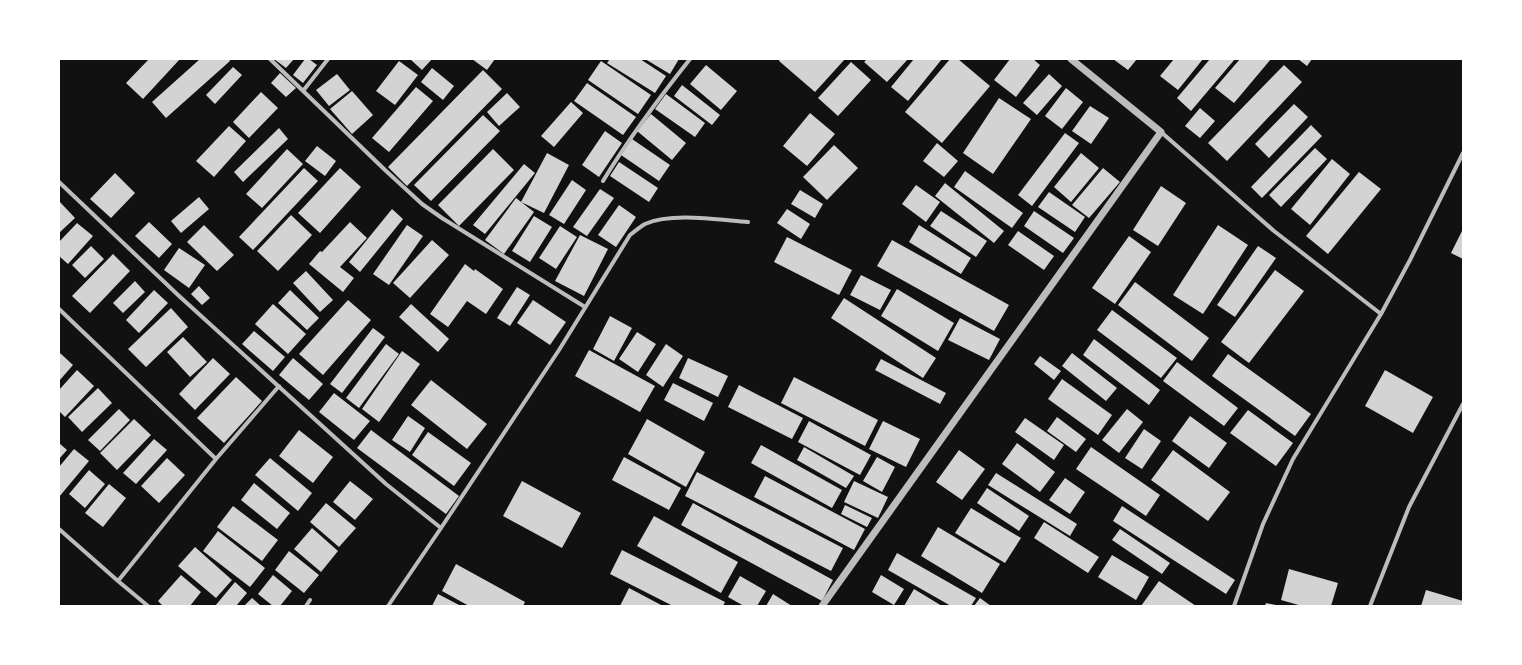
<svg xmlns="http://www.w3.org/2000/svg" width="1522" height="665" font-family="Overpass,sans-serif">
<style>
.building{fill:#d3d3d3}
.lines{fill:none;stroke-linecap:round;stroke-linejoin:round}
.minor{stroke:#bcbcbc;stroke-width:4}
.tertiary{stroke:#bcbcbc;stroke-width:7}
</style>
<rect width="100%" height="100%" fill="#111"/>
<!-- building -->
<path class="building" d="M149,59H180L143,99L126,83Z
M200,59H229L230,61L166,118L152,102Z
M274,59H294L286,68Z
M305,59H309L317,65L303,83L293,75Z
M410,59H432L422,70Z
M472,59H495L487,70Z
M610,59H640L666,76L655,93L607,63Z
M645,59H679L670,74Z
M780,59H845L815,92L779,61Z
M867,59H908L887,82L864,62Z
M914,59H942L908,101L891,87Z
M950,59H958L990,86L942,143L905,112Z
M1010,59H1033L1040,65L1016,97L994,80Z
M1113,59H1137L1128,70Z
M1174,59H1203L1178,90L1160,76Z
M1210,59H1235L1191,111L1177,98Z
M1240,59H1271L1234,103L1215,88Z
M1298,59H1312L1307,66Z
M399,61L418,75L395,105L376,91Z
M601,61L651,95L638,114L588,80Z
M851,62L871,80L838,116L818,98Z
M706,65L737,91L721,110L690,84Z
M1284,65L1302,82L1227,161L1208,143Z
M233,67L242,75L215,104L206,95Z
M432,68L454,86L443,100L421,82Z
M483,70L502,89L407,186L388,167Z
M280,73L296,88L286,97L271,83Z
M337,74L350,90L329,106L316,90Z
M1049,74L1062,86L1037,115L1023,103Z
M587,83L636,117L623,135L574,101Z
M682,85L720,115L712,125L674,96Z
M416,87L433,101L389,152L372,138Z
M1066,88L1083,102L1062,129L1045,116Z
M352,91L373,115L352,134L330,109Z
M261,92L278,108L249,138L233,122Z
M507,93L520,107L499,126L487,112Z
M666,94L705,123L695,137L655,109Z
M999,98L1031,119L993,174L963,153Z
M571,102L583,113L554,147L541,136Z
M1294,104L1308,117L1269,158L1255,144Z
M1090,106L1109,118L1091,144L1072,131Z
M1200,108L1215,121L1200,138L1185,126Z
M810,113L835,134L807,166L783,146Z
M651,114L686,143L672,160L637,131Z
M483,115L500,131L431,201L414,185Z
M1311,125L1322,136L1262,198L1251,187Z
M229,126L246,141L214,177L196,161Z
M279,128L288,139L243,182L234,172Z
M605,131L622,143L599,177L582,165Z
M1065,133L1079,143L1032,206L1018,195Z
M632,139L670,165L659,181L621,155Z
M937,143L958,161L944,177L923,161Z
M834,145L858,168L827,200L803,177Z
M317,146L336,161L325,176L305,161Z
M1315,148L1327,159L1281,207L1269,195Z
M287,149L303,164L262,208L246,194Z
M493,149L514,170L459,226L438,205Z
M547,153L569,165L544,213L521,202Z
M1081,153L1099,168L1071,202L1054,187Z
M1332,159L1350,174L1310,225L1291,209Z
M619,162L658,188L649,202L610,176Z
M524,164L535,173L485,234L473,225Z
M304,168L318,181L253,250L239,237Z
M340,168L361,187L320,233L298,213Z
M1103,168L1120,182L1089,218L1072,205Z
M965,171L1023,213L1012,228L954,187Z
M1359,172L1381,189L1328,254L1306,236Z
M115,173L135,193L111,218L90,199Z
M572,180L586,190L564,224L549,215Z
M945,183L1004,231L994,243L935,196Z
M916,185L940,202L926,222L902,204Z
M1161,186L1186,203L1158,246L1133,230Z
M600,189L614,198L587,236L573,227Z
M800,190L823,204L815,218L791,204Z
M1049,192L1085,217L1075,232L1038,207Z
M199,197L209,209L181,233L171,221Z
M516,198L534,212L504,254L485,240Z
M59,201L75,218L59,233Z
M619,205L636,217L616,247L598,235Z
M392,209L403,219L360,272L349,262Z
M787,209L810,224L801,239L777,223Z
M941,211L987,241L976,257L930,226Z
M1034,211L1074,238L1063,253L1024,226Z
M291,215L312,235L278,271L257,251Z
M534,216L552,227L530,262L512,251Z
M149,222L172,244L159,258L135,236Z
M350,222L367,238L340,267L354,278L343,292L309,264L320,251L322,252Z
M77,223L93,236L68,264L59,256V242Z
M204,225L234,255L217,271L187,242Z
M407,225L423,236L389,285L373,274Z
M919,225L971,258L961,274L909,242Z
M1218,225L1248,245L1203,314L1173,295Z
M560,226L577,237L556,269L539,258Z
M1463,229V259L1451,253Z
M1018,231L1054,256L1044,270L1008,245Z
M580,235L608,249L584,296L555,281Z
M1129,236L1151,252L1115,304L1092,288Z
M787,237L852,270L839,295L774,262Z
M432,240L449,255L410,298L393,283Z
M892,240L1009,305L994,331L877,266Z
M91,246L104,259L85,278L72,265Z
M1258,246L1276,258L1235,317L1217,305Z
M179,248L205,265L189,288L164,270Z
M113,254L130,271L90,313L72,296Z
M465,264L474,271L475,269L503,289L486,314L467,301L448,327L430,314Z
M1275,270L1304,291L1249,363L1221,342Z
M306,271L333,300L320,312L293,283Z
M861,275L891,290L880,310L850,295Z
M135,281L145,292L123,313L113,303Z
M1135,282L1209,338L1192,361L1118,305Z
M199,286L210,298L202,305L191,294Z
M517,287L530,295L510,326L497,318Z
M897,289L954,323L938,351L881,316Z
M154,290L168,303L139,333L126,320Z
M290,290L319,318L307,330L278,303Z
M844,298L936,358L923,378L831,318Z
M348,300L371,320L323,375L299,354Z
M533,300L566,322L550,345L517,323Z
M273,304L306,334L288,354L255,324Z
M411,304L449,339L438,352L399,317Z
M171,308L188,327L146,367L128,349Z
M1112,310L1177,358L1161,378L1097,330Z
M610,316L632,328L614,361L593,349Z
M960,318L1000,339L989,360L948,340Z
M373,328L385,337L342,393L330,384Z
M254,331L285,357L273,371L242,344Z
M637,332L656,344L638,372L619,359Z
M183,337L207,362L190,377L167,352Z
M1094,339L1160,390L1149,405L1083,355Z
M386,344L399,354L359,408L346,398Z
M666,344L683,356L663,387L646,375Z
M589,350L655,386L640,412L575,376Z
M402,351L420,364L379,422L362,409Z
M60,353L73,365L59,381V354Z
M1072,353L1117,388L1106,401L1062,366Z
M1228,354L1311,414L1295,436L1212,376Z
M1040,356L1061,371L1054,380L1034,364Z
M213,358L230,374L195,410L179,394Z
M293,358L323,384L309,400L279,375Z
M688,358L728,376L718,397L679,378Z
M881,359L946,393L940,404L875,370Z
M1177,362L1238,408L1224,426L1163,381Z
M77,370L94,386L65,417L59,411V390Z
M1385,370L1433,397L1413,433L1365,406Z
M236,377L262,401L224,443L197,418Z
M794,377L878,420L865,446L781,403Z
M1062,379L1112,415L1098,435L1048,399Z
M431,380L487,424L467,449L411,405Z
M673,383L713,403L704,421L664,400Z
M739,385L803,418L792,439L728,407Z
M98,388L112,403L82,432L68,417Z
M334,393L370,421L354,440L319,412Z
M119,409L130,420L100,451L88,440Z
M1127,409L1143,422L1119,453L1102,440Z
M1248,410L1293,443L1276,466L1230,433Z
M408,416L425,428L410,452L392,440Z
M1190,416L1227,443L1209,468L1172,441Z
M1057,417L1086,439L1076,452L1047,431Z
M1025,418L1064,445L1054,460L1015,432Z
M134,419L151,435L117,470L100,453Z
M647,419L705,452L686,487L628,454Z
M809,421L871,455L860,475L798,442Z
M883,421L920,439L906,467L869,449Z
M1144,429L1161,441L1142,469L1125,458Z
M299,430L333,457L313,483L279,456Z
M371,430L459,496L446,514L357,448Z
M428,432L471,463L454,486L412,455Z
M154,439L167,450L136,484L123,473Z
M59,443L67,450L59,459Z
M1017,443L1055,472L1040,492L1002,464Z
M761,445L842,490L832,508L751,463Z
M804,447L854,476L846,488L797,460Z
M1091,447L1160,495L1146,516L1076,469Z
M74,449L89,461L59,497V467Z
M959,450L985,469L962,500L936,482Z
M1173,450L1230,492L1208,521L1151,480Z
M624,457L681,488L669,510L612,480Z
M877,457L895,467L882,492L863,481Z
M167,458L185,475L159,503L141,486Z
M270,458L312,493L298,511L255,475Z
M89,470L105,484L85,508L69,494Z
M697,472L843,548L831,571L685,496Z
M996,473L1077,524L1070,536L988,485Z
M765,476L865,529L854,550L754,497Z
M1065,478L1085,492L1070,514L1049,500Z
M350,481L373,499L355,520L333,502Z
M522,481L581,513L562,548L503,516Z
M854,481L888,497L878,518L844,502Z
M254,483L290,513L277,529L241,500Z
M109,484L126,498L103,527L85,513Z
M987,488L1029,516L1019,531L977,503Z
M326,503L356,528L339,547L310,522Z
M693,503L833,580L822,601L681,525Z
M845,505L872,518L867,527L841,514Z
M233,506L278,540L262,561L217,527Z
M1122,506L1235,580L1226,594L1113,521Z
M971,508L1021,538L1005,563L955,533Z
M654,516L738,562L721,593L637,546Z
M1044,522L1099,557L1088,573L1034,538Z
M938,527L1000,564L982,593L921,556Z
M312,528L338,551L321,572L294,549Z
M1120,529L1170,563L1162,574L1112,540Z
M218,531L265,568L250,587L203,551Z
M195,547L232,580L216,598L178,566Z
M622,550L725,602L723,606H673L610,574Z
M289,551L319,575L304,593L275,570Z
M897,553L976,598L971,606H951L888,570Z
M1112,555L1149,577L1136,600L1098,577Z
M456,564L525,602L523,606H469L442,591Z
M1289,569L1338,583L1331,606H1302L1281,600Z
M181,575L201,592L190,606H163L158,601Z
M273,575L292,591L280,606H273L258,594Z
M881,575L904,589L894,605L872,592Z
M740,576L766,591L757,606H744L728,597Z
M1159,581L1196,606H1141Z
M235,582L247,593L236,606H215Z
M629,588L663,606H620Z
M914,589L942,606H904Z
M1426,590L1463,601V606H1421Z
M438,594L461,606H432Z
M773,594L792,606H766Z
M252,598L261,606H244Z
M980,598L991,606H974Z
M1266,603L1276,605V606H1265Z"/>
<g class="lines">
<!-- minor -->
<path class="minor" d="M270,59L385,170L422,204L442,218L585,307
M303,91L328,59
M1161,132L1274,231L1381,314
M603,181C629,138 659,98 690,59
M59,182L178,295L386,484L441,528
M59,309L216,459
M59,529L118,581L148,606
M118,581L216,459L279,386
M306,606L310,600
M388,606L441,528L559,350L630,235C635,231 640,227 645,224C671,212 720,220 748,222
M1234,606L1263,524L1293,459L1381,314L1410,260L1463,153
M1370,606L1409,507L1463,404"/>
<!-- tertiary -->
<path class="tertiary" d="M822,606L1161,132L1071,59"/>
</g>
<!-- border -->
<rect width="1522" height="665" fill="none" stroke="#ffffff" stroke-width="120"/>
</svg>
